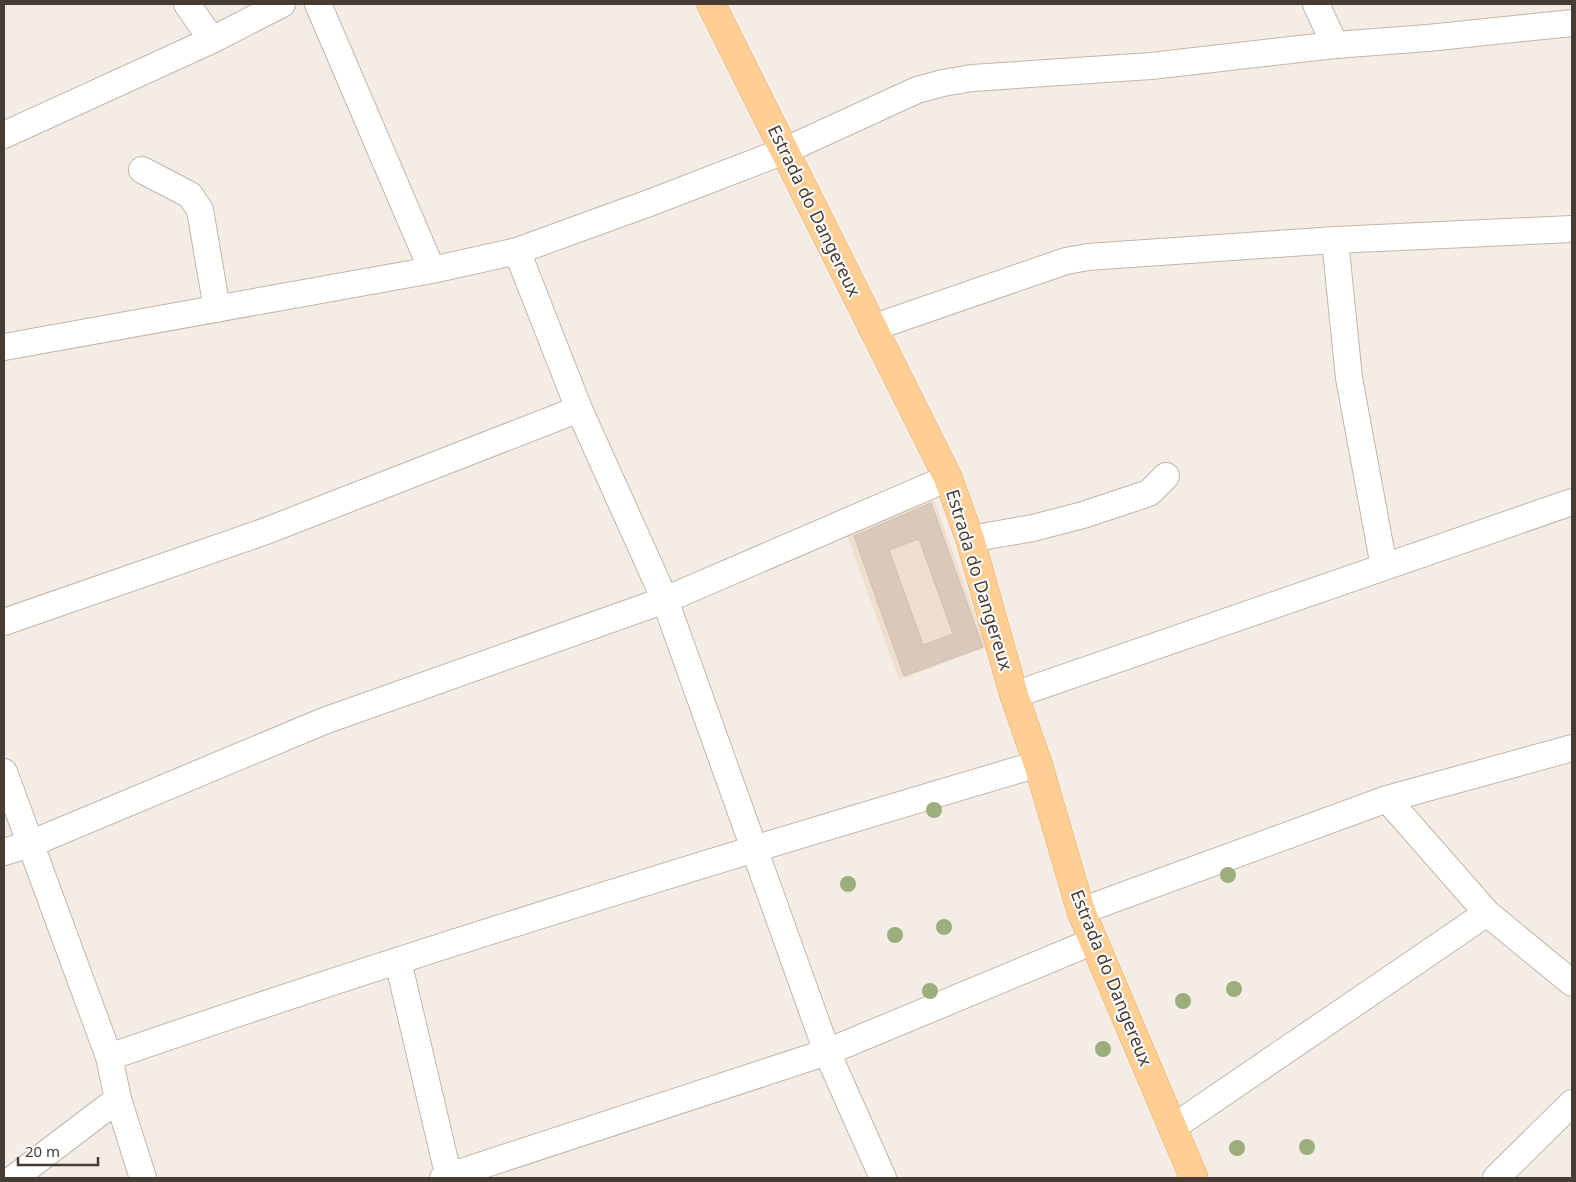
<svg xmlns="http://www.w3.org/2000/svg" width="1576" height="1182" font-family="'Noto Sans',sans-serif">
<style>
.education{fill:#eedfce}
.building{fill:#d9c9bd;stroke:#d1bdad;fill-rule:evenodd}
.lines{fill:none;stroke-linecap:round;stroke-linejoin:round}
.minor-casing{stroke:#c2b6aa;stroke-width:28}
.major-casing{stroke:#eaa85d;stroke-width:29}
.minor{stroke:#fff;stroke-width:26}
.major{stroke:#ffce93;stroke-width:28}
.tree{fill:#9cae7b}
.labels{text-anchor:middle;stroke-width:4;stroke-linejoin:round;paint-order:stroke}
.street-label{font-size:18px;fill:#463c34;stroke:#fff}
</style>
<rect width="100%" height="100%" fill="#f4ede5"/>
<!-- education -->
<path class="education" d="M934,500L987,647L899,680L846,532Z"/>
<!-- building -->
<path class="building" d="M931,503L983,647L904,676L854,536ZM919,539L953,634L923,645L889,550Z"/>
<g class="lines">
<!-- minor casing -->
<g class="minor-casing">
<path id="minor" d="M187,4L212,40
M318,4L432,270
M1316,4L1335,45
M4,135L212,40L282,4
M142,170L190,195L200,210L217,309
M1335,240L1349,378L1384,567
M517,251L652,202L784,151L917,90L943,83L972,78L1151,66L1335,45L1428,38L1572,23
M872,328L1066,261L1088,257L1335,240L1572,229
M4,347L432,270L517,251L579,409L665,600L827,1052L883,1178
M970,539L1033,528L1083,515L1149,493L1166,476
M4,622L266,531L579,409
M1014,695L1572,502
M4,772L109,1057L118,1099L143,1178
M1387,799L1487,913L1572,983
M4,852L30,844L324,721L665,600L948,478
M1081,911L1387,799L1572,748
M398,961L449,1178
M109,1057C416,951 726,856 1038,764
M1172,1128L1487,913
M14,1178L118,1099
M443,1178L827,1052L1094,941
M1496,1178L1572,1103"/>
</g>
<!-- major casing -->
<g class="major-casing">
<path id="major" d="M711,4L948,478L970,539L1014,695L1038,764L1081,911L1194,1178"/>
</g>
<!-- minor -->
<use href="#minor" class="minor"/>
<!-- major -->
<use href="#major" class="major"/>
</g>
<!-- trees -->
<g class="tree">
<circle cx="934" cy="810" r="8"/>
<circle cx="1228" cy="875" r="8"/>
<circle cx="848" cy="884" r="8"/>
<circle cx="944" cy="927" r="8"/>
<circle cx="895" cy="935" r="8"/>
<circle cx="1234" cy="989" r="8"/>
<circle cx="930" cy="991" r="8"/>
<circle cx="1183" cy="1001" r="8"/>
<circle cx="1103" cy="1049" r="8"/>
<circle cx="1307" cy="1147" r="8"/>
<circle cx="1237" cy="1148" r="8"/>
</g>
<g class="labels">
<!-- street labels -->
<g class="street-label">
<text transform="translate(814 211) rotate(64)" y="6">Estrada do Dangereux</text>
<text transform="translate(979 580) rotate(73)" y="6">Estrada do Dangereux</text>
<text transform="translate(1111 978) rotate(68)" y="6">Estrada do Dangereux</text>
</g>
</g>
<!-- border -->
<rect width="1576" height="1182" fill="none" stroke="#463c34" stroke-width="10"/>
<!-- scale -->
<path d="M18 1157v8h80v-8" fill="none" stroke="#463c34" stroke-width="2.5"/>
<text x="25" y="1157" font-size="15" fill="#463c34" stroke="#ffffff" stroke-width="4" paint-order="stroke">20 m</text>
</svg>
